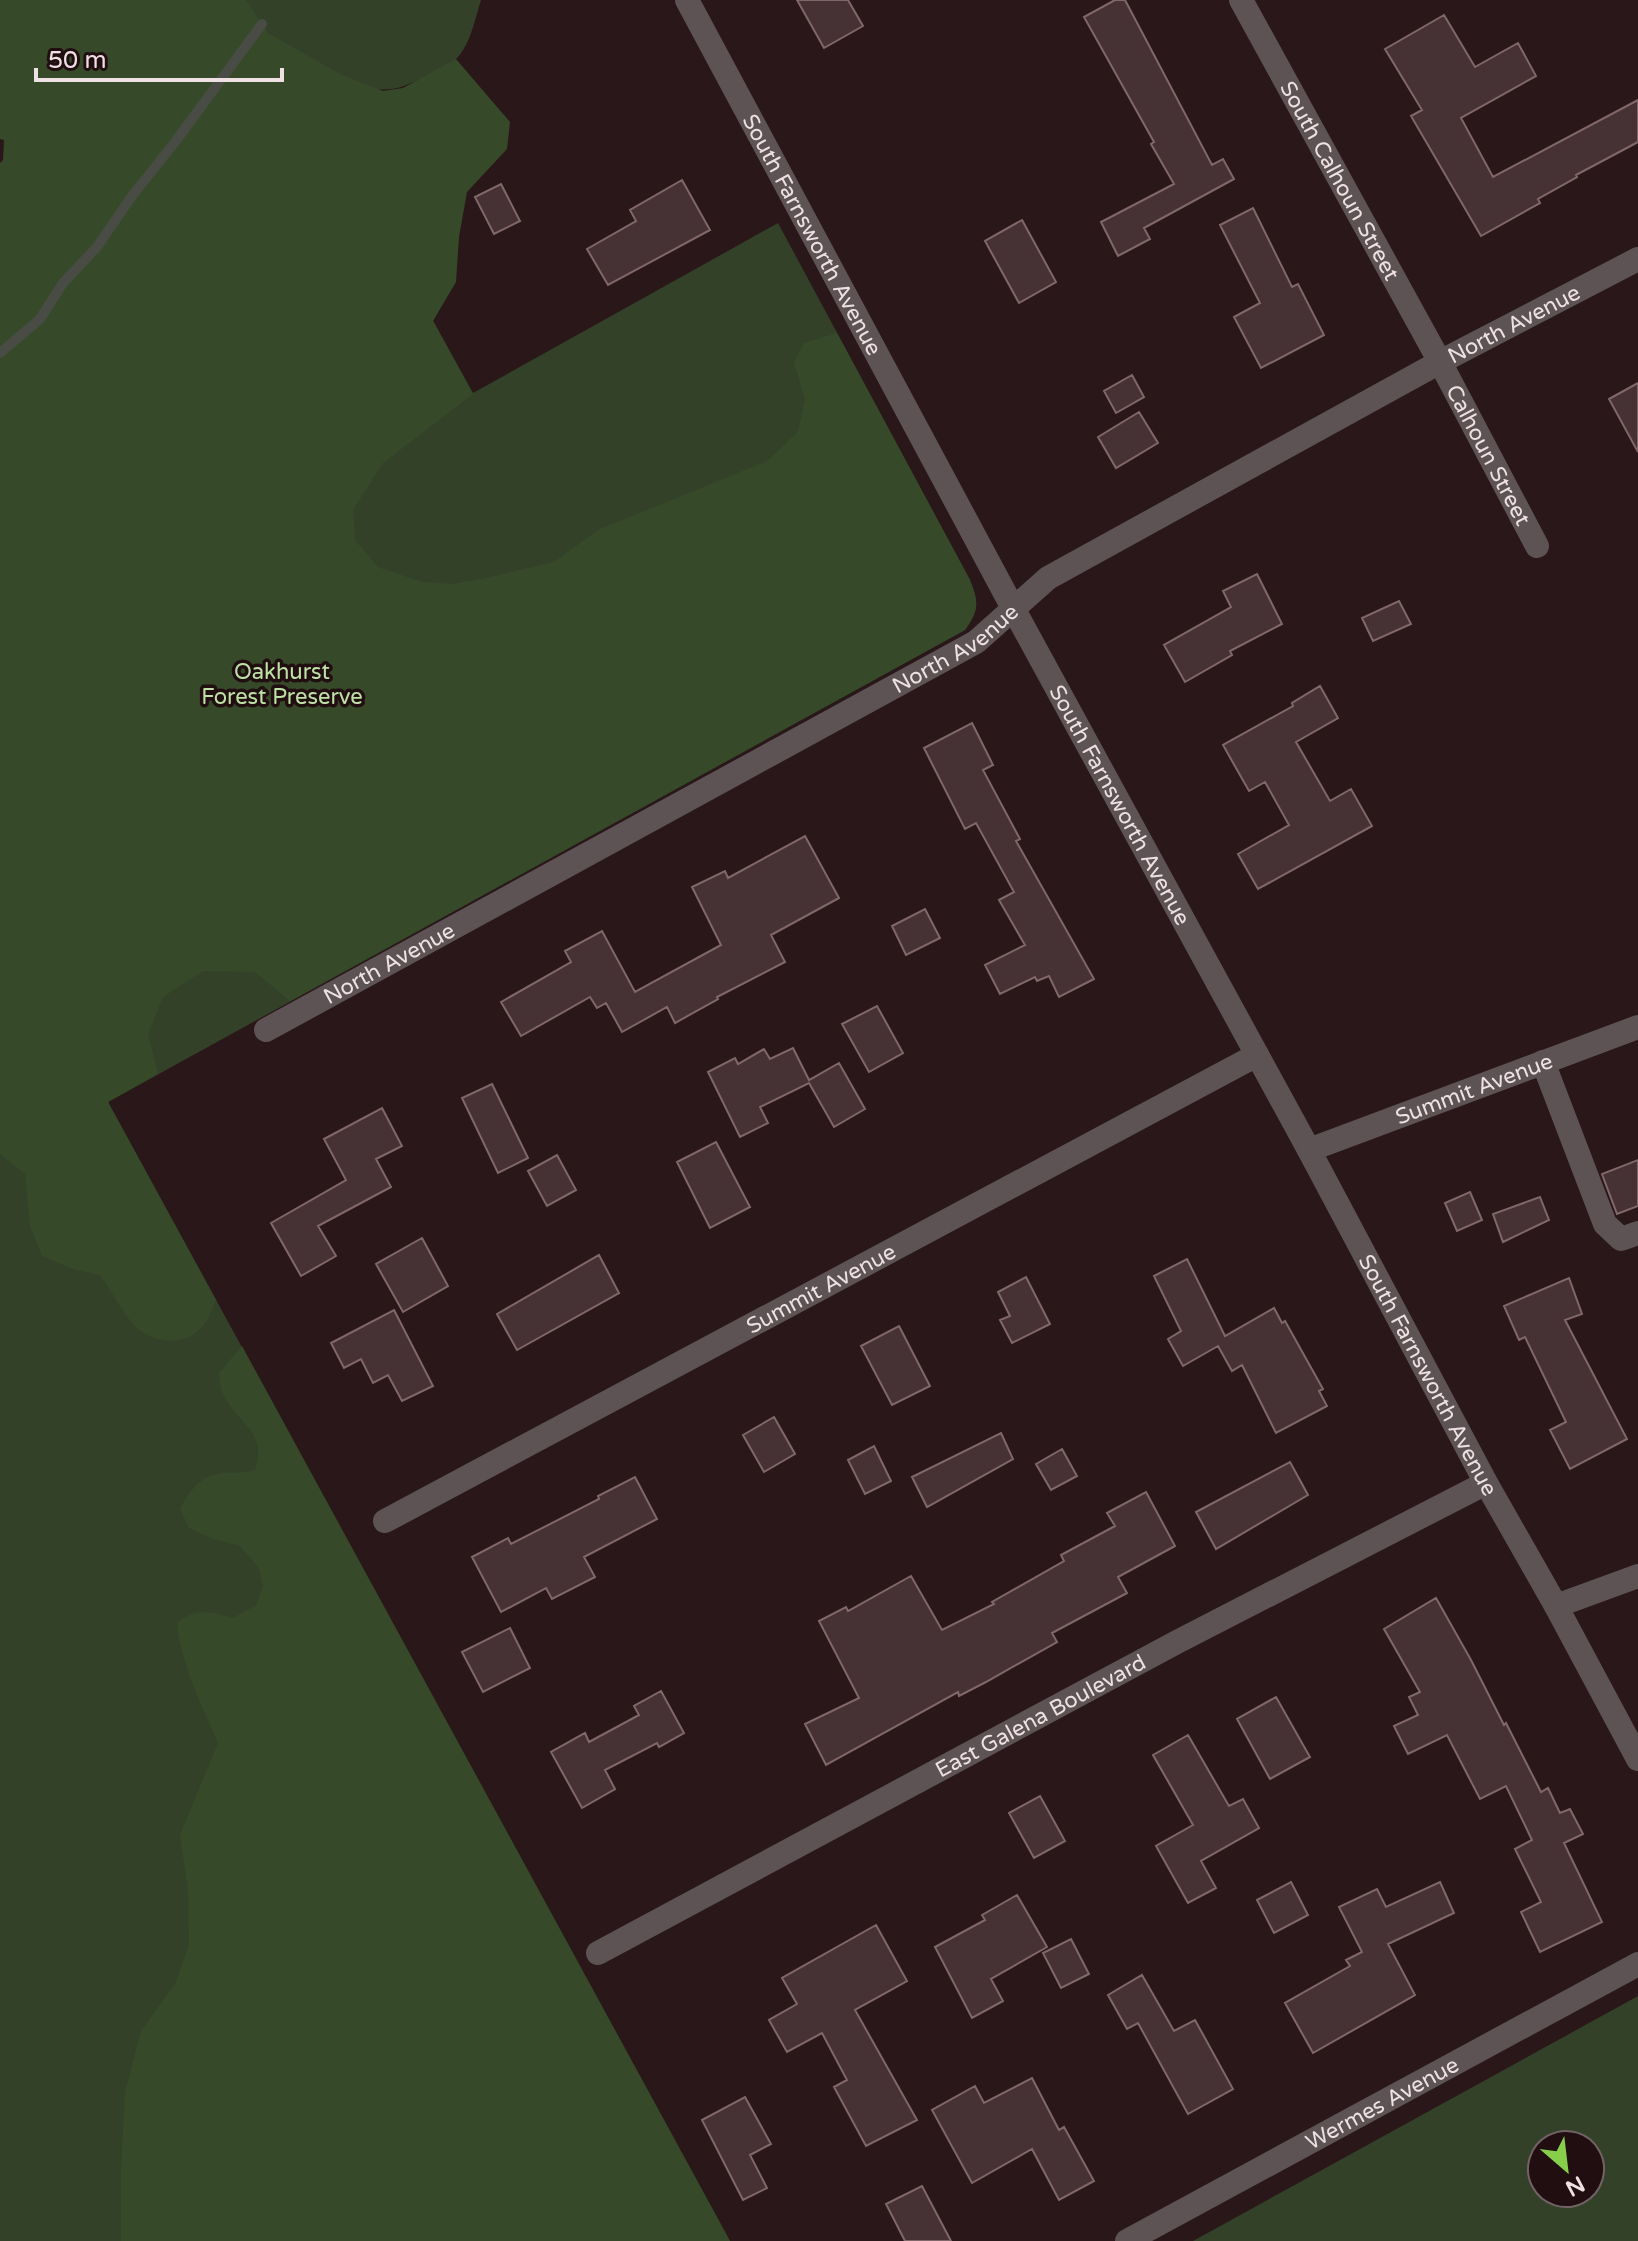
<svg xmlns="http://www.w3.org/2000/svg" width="1638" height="2241" font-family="'Varela Round',sans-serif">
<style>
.green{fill:#334129;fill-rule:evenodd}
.forest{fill:#364a29}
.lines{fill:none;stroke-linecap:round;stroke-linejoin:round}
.stream{stroke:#484c44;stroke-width:10}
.building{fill:#463134;stroke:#80686a;stroke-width:2}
.minor{stroke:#5d5354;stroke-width:24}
.labels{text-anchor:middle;stroke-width:7;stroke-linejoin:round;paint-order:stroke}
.street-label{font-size:22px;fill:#efe1e3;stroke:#200e11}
.park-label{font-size:22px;fill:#bee2a6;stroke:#200e11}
</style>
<rect width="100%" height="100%" fill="#2a1719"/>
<!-- green -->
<path class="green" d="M38,0H481C475,19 471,42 458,57C452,64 440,69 432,73C383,99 376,92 329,69L302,83L473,393L778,223L970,580C979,603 979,610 965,630L108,1102L730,2241H0V518Z
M1638,1996V2241H1193ZM1542,2145H1590V2193H1542Z"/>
<!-- forest -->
<path class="forest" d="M0,0H246L268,33L340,74L383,91L403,88L456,59L510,122L507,149L467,192L459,237L456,282L433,321L473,394L383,463L353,510L355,540L378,567L422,582L451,584L482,579L554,562L598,530L767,461L798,432L805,399L794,362L804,343L837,333L970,580C979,603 979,610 965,630L290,1001L255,972L203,971L163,997L148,1034L158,1074L108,1102L216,1300C211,1311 207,1324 197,1332C179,1346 151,1342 135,1326C125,1317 110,1288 100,1275L73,1269L42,1256L30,1226L25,1174L0,1154V163L3,160L4,140L0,139Z
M242,1346L730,2241H121V2172L125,2092L141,2031L175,1984L189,1945L188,1890L180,1835L218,1743C201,1703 182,1667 177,1623C196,1607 211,1612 233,1618L256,1605L263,1587L259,1568L240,1546L213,1539L189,1528L180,1509C190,1491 200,1475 223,1473C234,1472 243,1474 255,1470C269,1430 235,1423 222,1392C220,1387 220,1378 219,1373Z"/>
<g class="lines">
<!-- stream -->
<path class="stream" d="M0,353L40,319L63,283L97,247L132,196L175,142L262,24"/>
</g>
<!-- building -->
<path class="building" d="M797,0H848L863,26L824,48Z
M1115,0H1125L1212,165L1223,159L1234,179L1144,228L1150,239L1118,256L1101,222L1174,184L1151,144L1154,142L1084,17Z
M1444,15L1475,67L1518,43L1536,76L1461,118L1493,177L1638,100V142L1576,175L1577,177L1538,199L1540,203L1481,236L1411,116L1422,110L1385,49Z
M682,180L710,230L608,285L587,249L636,221L630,210Z
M501,184L520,221L494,234L475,197Z
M1253,208L1292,287L1298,284L1324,335L1261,368L1234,317L1260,303L1220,225Z
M1022,220L1056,282L1019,303L985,241Z
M1132,375L1144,397L1116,413L1104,391Z
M1638,383V452L1609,399Z
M1139,412L1158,443L1116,468L1098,437Z
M1257,574L1282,624L1230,651L1232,655L1185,682L1164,645L1231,607L1223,591Z
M1399,601L1411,624L1373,641L1362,618Z
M1320,686L1338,718L1296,742L1330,801L1351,789L1372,826L1258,889L1238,854L1289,825L1265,782L1249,791L1223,745L1293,706L1292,703Z
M972,723L993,765L983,770L1020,839L1016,841L1094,979L1059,997L1049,976L1037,981L1035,977L1000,994L985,965L1025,945L999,900L1014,892L976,823L965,829L924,748Z
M805,836L839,898L771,935L785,962L717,997L718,999L675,1023L667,1007L622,1032L606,1003L597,1008L590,997L521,1036L501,1002L571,962L565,951L602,931L635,992L721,945L692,887L725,871L728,878Z
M925,909L940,938L906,955L892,926Z
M877,1006L903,1053L869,1072L842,1024Z
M793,1048L809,1080L839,1063L865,1109L834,1127L809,1083L760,1107L768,1123L740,1137L708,1072L735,1058L738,1064L764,1049L770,1059Z
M492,1084L528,1158L498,1173L462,1098Z
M382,1108L402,1146L376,1159L391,1187L318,1226L336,1256L301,1276L271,1223L346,1180L324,1139Z
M716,1142L750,1207L710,1228L677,1162Z
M557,1155L576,1190L547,1206L528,1171Z
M1638,1160V1206L1617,1214L1602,1174Z
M1470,1192L1482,1220L1457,1231L1445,1203Z
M1540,1197L1549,1220L1503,1242L1493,1214Z
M422,1238L448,1286L403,1312L376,1264Z
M599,1255L619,1293L517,1350L497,1314Z
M1187,1259L1225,1336L1274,1308L1282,1323L1285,1321L1323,1389L1319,1391L1327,1406L1276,1433L1242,1365L1232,1371L1218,1346L1183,1366L1168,1339L1181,1331L1154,1276Z
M1026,1277L1050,1324L1012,1343L1000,1320L1010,1316L998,1292Z
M1569,1278L1582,1314L1565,1320L1627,1439L1570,1469L1550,1430L1566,1422L1525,1337L1519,1340L1504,1306Z
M394,1310L433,1386L402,1401L388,1375L373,1383L361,1359L344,1368L331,1343Z
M899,1326L930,1386L892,1405L861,1346Z
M774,1417L795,1454L764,1472L743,1435Z
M1001,1433L1013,1459L927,1507L912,1477Z
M874,1446L891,1481L865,1494L848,1460Z
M1062,1449L1077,1476L1051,1490L1036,1464Z
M1290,1462L1308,1495L1216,1549L1196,1512Z
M635,1477L657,1519L584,1557L595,1577L552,1599L546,1588L501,1612L472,1557L508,1538L511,1544L599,1499L598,1496Z
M1146,1492L1175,1546L1118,1577L1127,1593L1052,1633L1057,1642L986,1682L959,1696L958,1692L826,1765L805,1724L859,1698L819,1621L846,1607L848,1611L911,1576L942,1630L994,1604L992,1602L1064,1561L1061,1555L1115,1526L1107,1513Z
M1436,1598L1471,1660L1504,1725L1506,1723L1541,1792L1548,1788L1560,1813L1570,1809L1583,1834L1564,1843L1602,1922L1540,1952L1521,1912L1541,1902L1515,1849L1532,1840L1506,1786L1480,1799L1447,1735L1408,1754L1394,1726L1418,1715L1409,1697L1420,1692L1384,1629Z
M510,1628L530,1668L483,1692L462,1652Z
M661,1691L684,1733L659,1747L657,1743L605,1770L615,1789L582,1808L551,1752L585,1733L589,1742L639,1715L634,1706Z
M1276,1697L1310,1757L1270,1779L1237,1719Z
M1188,1735L1229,1806L1243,1799L1259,1828L1201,1861L1216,1888L1188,1903L1156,1846L1193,1825L1153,1755Z
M1040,1796L1065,1841L1034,1858L1009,1813Z
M1291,1882L1308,1915L1274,1933L1257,1900Z
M1440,1882L1454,1913L1388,1944L1415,1995L1313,2053L1285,2003L1350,1966L1346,1960L1362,1952L1339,1907L1377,1889L1386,1907Z
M1017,1895L1047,1947L991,1979L1003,2001L972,2018L935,1947L985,1920L982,1915Z
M876,1925L907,1981L855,2010L917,2120L866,2146L834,2087L847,2080L822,2033L787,2052L769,2020L797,2004L782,1978Z
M1071,1939L1089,1974L1061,1988L1043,1953Z
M1142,1975L1174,2031L1195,2020L1233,2089L1188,2114L1138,2023L1127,2029L1108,1995Z
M1032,2078L1059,2130L1064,2127L1094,2181L1059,2200L1032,2149L972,2183L932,2110L975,2086L984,2103Z
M745,2097L771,2144L750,2155L767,2188L743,2200L702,2120Z
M922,2186L951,2241H905L886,2204Z"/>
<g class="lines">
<!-- minor -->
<g class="minor">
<path id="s1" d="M687,0L1013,608L1309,1150L1486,1483L1556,1606L1638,1759"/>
<path id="s2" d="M1241,0L1440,362L1537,546"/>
<path id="s3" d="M266,1030L976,642L1048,578L1440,362L1638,259"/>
<path d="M1543,1062L1605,1224L1621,1239L1638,1233"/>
<path id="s4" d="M1309,1150L1638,1027"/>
<path id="s5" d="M385,1521L1257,1055"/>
<path d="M1556,1606L1638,1576"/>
<path id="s6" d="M598,1953L1177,1642L1486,1483"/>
<path id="s7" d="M1127,2241L1638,1964"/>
</g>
</g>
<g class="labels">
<!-- street labels -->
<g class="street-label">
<text dy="8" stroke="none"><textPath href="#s2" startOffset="206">South Calhoun Street</textPath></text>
<text dy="8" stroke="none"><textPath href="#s1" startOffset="266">South Farnsworth Avenue</textPath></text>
<text dy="8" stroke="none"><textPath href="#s3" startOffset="1436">North Avenue</textPath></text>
<text dy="8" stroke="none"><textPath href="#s2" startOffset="518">Calhoun Street</textPath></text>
<text dy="8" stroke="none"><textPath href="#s3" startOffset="788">North Avenue</textPath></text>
<text dy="8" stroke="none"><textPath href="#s1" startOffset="914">South Farnsworth Avenue</textPath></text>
<text dy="8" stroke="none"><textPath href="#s3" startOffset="140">North Avenue</textPath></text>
<text dy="8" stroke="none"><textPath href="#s4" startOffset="176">Summit Avenue</textPath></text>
<text dy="8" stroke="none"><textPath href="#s5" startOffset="494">Summit Avenue</textPath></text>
<text dy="8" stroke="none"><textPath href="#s1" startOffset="1562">South Farnsworth Avenue</textPath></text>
<text dy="8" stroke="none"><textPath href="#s6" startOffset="502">East Galena Boulevard</textPath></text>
<text dy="8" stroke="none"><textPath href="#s7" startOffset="290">Wermes Avenue</textPath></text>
</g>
<!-- park labels -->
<g class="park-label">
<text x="282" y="679">Oakhurst<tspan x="282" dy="25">Forest Preserve</tspan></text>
</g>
</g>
<!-- north arrow -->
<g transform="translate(1566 2169) rotate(152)"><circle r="38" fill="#200e11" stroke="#736265" stroke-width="2"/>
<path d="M0-6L14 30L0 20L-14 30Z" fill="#87cf4a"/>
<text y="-12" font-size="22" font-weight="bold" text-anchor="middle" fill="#efe1e3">N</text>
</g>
<!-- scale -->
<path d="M36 68v12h246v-12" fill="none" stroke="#efe1e3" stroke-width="4"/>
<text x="48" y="68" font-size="24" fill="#efe1e3" stroke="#200e11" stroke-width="6" paint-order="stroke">50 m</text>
</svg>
